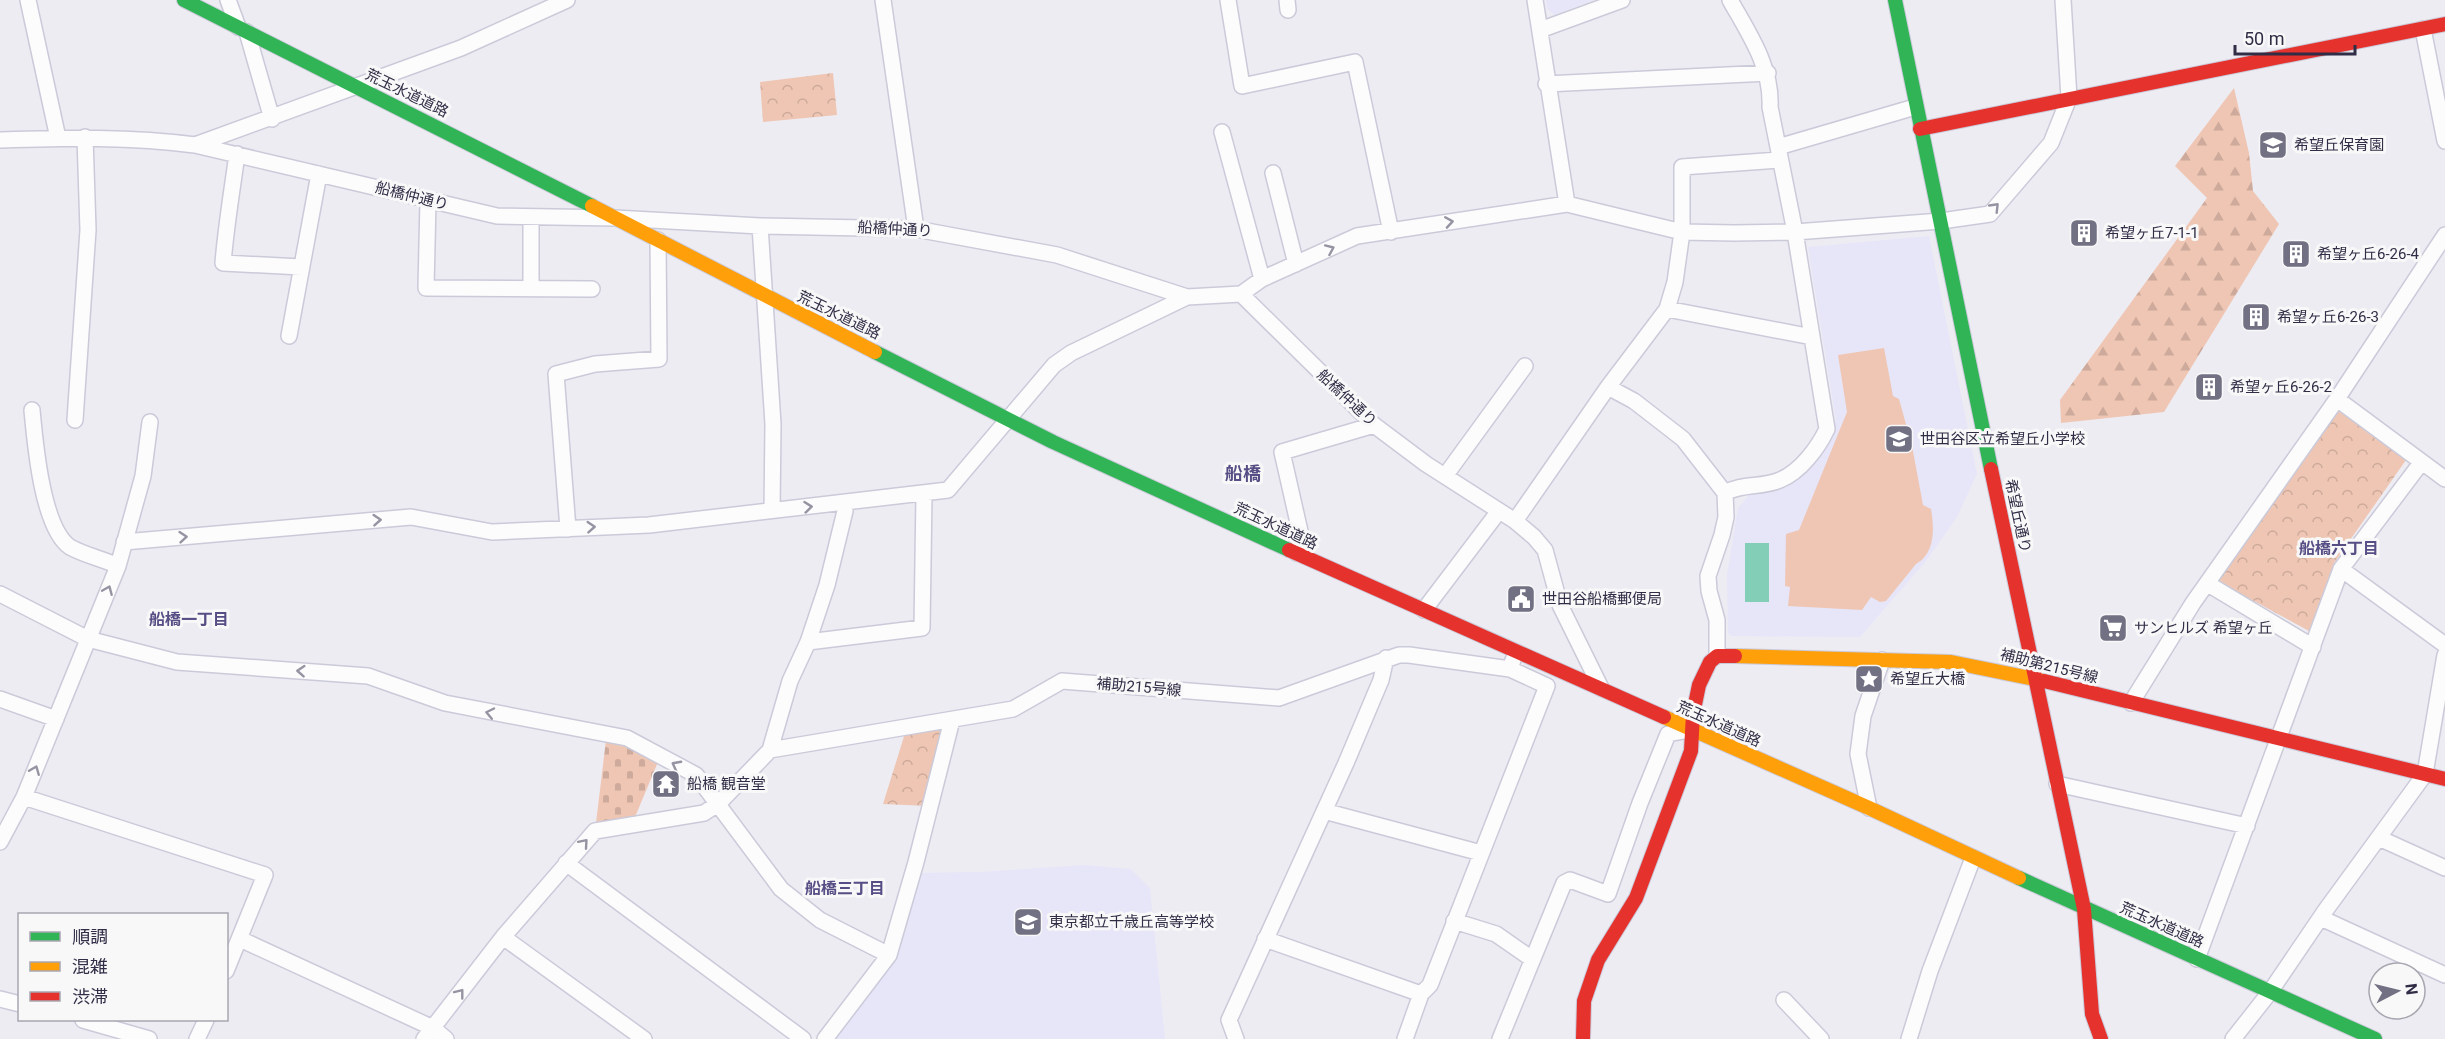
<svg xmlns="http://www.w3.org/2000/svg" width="2445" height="1039" font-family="Roboto,'Noto Sans JP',sans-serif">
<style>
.built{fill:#e7e5f8}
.forest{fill:url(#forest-firs)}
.cemetery{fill:url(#cemetery-stones)}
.park{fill:url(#park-crowns)}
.pitch{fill:#efc6b3}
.water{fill:#83ceb7}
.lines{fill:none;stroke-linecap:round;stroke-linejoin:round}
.street-casing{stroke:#cbcad9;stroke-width:18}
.fast-casing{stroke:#cbcad9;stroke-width:16}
.slow-casing{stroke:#cbcad9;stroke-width:16}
.jam-casing{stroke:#cbcad9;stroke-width:16}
.street{stroke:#fcfcfd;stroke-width:15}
.fast{stroke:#30b455;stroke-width:14}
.slow{stroke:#ff9f0a;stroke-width:14}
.jam{stroke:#e5322d;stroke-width:14}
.oneway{stroke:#9694a2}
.labels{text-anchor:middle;stroke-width:6;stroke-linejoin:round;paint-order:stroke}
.street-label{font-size:15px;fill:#302d46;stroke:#f8f8f8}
.poi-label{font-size:15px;fill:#302d46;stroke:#f8f8f8;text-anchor:start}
.neighbourhood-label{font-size:16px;font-weight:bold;fill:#564e85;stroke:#f8f8f8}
.quarter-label{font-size:18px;font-weight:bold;fill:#564e85;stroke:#f8f8f8}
</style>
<defs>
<pattern id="forest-firs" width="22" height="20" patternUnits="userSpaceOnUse" patternTransform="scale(1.5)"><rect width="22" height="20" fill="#efc6b3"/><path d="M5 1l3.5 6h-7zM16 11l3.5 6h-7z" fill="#cdaa9b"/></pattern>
<pattern id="cemetery-stones" width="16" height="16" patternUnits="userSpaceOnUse" patternTransform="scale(1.5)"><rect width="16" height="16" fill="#efc6b3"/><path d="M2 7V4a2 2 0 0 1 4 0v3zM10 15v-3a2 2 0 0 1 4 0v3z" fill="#cdaa9b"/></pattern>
<pattern id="park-crowns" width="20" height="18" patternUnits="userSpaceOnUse" patternTransform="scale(1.5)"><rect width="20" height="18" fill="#efc6b3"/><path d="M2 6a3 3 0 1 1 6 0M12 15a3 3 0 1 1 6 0" fill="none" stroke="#cdaa9b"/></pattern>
</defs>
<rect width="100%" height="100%" fill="#edecf3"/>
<!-- built -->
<path class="built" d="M1546,0H1594L1554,15L1547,8Z
M1929,236L1977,474L1957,517L1926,561L1860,637L1731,636L1728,633L1727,575L1738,508L1751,493L1785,488L1819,459L1836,420L1808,247Z
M1084,865L1131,869L1150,888L1165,1039H828L891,955L916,873L980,872Z"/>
<!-- forest -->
<path class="forest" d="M2234,88L2249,153L2253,191L2279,224L2164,412L2061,423L2060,400L2207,198L2175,166Z"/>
<!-- cemetery -->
<path class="cemetery" d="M606,740L621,742L658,762L635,817L596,823Z"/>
<!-- park -->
<path class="park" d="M833,73L837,115L763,122L760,82Z
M2336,409L2406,460L2334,563L2309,631L2217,581Z
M950,722L929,806L883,804L906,730Z"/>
<!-- pitch -->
<path class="pitch" d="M1884,348L1893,396L1899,399L1912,446L1923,505L1931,509C1934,527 1936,553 1916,564L1886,601L1880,602L1871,597L1862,610L1788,606L1790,587L1785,586L1786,534L1799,530L1847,412L1838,355Z"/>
<!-- water -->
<path class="water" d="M1745,543H1769V602H1745Z"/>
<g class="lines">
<!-- street casing -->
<g class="street-casing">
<path id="street" d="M28,0L58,138
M228,0L238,27
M883,0L916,229
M1228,0L1242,86L1355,62L1391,232
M1287,0L1288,10
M1535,0L1567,204
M2423,29L2445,141
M1540,30L1622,0
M247,32L272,119
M1546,84L1768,73
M1222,132L1262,279
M0,140C66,138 130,136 195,145L497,216L615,218L760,226L916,229L1057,255L1187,297L1241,294L1374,425L1426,464L1515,521L1534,537L1545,550L1560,605L1601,688
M195,145L461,48L567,0
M1778,147L1915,107
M237,154C232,191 226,226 223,263L301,267
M1273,173L1296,264
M428,201L426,288L592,289
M531,217V288
M760,226L773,424L772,510
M1241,294L1262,279L1357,236L1567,204L1682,232L1734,233L1795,232L1941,221L1990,214L2051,143L2069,98L2063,0
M1667,309L1812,337
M289,336L319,174
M1608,387L1634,401L1683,439L1725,493
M2337,399L2445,479
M32,410C35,442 42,528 70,547C84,555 103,559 118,566
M75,420L88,230L85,137
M1445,476L1525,366
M1515,521L1608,387L1667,309L1675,282L1682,232V167L1779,160
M568,529L556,374L595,364L659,359L658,240
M124,542L411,517L492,532L649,525L948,490L1054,365L1071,353L1187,297
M1297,553L1302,540L1282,452L1374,425
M2341,569L2445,645
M2208,584L2313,647
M0,594L88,639L177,662L368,676L445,703L627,738L696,775L781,889L820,920L889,955
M1424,610L1499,511
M808,642L922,628L924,494
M1717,656V620L1709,591L1708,576L1722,535L1726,517L1725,493C1742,483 1762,488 1780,480C1800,472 1818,448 1827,429L1795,232L1770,107C1772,67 1749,34 1730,0
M0,699L56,719
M2131,703L2193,603L2337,399L2445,235
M770,750L1013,709L1062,681L1279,698L1399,655H1409L1510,669
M2057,784L2247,826
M24,797L265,875L226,971
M1869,808L1858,754L1863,716L1882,660
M1324,811L1481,853
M2379,838L2445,868
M0,842L24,797L118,566L143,476L150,422
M566,863L803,1039
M2321,918L2445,975
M1454,921L1496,934L1532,959
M503,937L644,1039
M240,939L433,1028L446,1039
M1265,939L1421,994
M2197,959L2341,569L2421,463
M0,999L20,1004
M1784,1000L1821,1039
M83,1020L149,1039
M197,1039L206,1020
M424,1039L503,937L595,831L704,813L719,803L770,750L790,681L808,642L827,585L845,511L844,503
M825,1039L889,955L916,862L952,720
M1236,1039L1229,1020L1346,763L1381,680L1386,658
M1405,1039L1421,994L1430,985L1547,686L1510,669L1513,660
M1500,1039L1564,883L1570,880L1608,894L1640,803L1668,734L1689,730
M1909,1039L1930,971L1973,858
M2233,1039L2270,992L2325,911L2425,774L2445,655"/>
</g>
<!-- fast casing -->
<g class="fast-casing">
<path id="fast" d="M184,0L592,206
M1895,0L1991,469
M875,352L1053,442L1289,550
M2019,878L2375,1039"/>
</g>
<!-- slow casing -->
<g class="slow-casing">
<path id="slow" d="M592,206L875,352
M1735,656L1951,662L2044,681
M1664,717L1869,808L2019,878"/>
</g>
<!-- jam casing -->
<g class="jam-casing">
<path id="jam" d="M1920,129L2445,24
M1991,469L2084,909L2092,1014L2101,1039
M1289,550L1664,717
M2044,681L2445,779
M1583,1039L1584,1001L1598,960L1636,898L1691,751L1693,714L1699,685L1710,662L1717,656H1735"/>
</g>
<!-- street -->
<use href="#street" class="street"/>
<!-- fast -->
<use href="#fast" class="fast"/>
<!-- slow -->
<use href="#slow" class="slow"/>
<!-- jam -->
<use href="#jam" class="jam"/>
</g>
<!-- one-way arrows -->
<defs><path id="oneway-chevron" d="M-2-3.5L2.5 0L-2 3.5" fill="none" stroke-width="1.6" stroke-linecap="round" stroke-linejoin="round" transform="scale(1.5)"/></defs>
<g class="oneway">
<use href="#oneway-chevron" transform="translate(1995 207) rotate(-46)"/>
<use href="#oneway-chevron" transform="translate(1449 222) rotate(-9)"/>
<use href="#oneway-chevron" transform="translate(1330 249) rotate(-24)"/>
<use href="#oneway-chevron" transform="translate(808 507) rotate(-6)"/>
<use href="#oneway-chevron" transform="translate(377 520) rotate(-4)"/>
<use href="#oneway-chevron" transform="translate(591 527) rotate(-4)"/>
<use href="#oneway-chevron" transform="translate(183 537) rotate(-5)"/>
<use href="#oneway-chevron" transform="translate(108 590) rotate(-67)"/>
<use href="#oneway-chevron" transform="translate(301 671) rotate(-176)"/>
<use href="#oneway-chevron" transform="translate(490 713) rotate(-168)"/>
<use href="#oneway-chevron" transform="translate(676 765) rotate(-152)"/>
<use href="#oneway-chevron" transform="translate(35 770) rotate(-68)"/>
<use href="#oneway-chevron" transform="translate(584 843) rotate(-49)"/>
<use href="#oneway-chevron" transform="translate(460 993) rotate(-52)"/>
</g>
<!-- icons -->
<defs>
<g id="school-square" transform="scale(1.5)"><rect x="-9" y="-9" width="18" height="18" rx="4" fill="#727083" stroke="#f8f8f8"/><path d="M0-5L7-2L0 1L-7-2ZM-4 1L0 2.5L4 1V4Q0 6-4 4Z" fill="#fff"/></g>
<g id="building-square" transform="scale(1.5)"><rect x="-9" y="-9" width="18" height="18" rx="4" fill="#727083" stroke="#f8f8f8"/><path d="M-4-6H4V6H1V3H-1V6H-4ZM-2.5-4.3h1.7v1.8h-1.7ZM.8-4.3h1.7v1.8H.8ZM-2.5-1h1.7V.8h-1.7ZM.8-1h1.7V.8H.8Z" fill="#fff"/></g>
<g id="civic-square" transform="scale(1.5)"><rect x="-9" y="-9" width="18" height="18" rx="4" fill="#727083" stroke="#f8f8f8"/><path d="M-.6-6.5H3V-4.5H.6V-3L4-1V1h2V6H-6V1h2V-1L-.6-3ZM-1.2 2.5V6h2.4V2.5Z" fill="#fff"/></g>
<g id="supermarket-square" transform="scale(1.5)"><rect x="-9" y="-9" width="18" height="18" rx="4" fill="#727083" stroke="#f8f8f8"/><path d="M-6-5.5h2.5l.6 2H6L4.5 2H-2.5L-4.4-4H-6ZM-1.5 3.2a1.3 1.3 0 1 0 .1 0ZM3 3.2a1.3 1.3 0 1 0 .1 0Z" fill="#fff"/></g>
<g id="sight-square" transform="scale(1.5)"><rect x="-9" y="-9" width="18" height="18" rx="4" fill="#727083" stroke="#f8f8f8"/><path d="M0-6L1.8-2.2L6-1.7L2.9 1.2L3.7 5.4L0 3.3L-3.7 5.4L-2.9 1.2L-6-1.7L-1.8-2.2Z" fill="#fff"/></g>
<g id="temple-square" transform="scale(1.5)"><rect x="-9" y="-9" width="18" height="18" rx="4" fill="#727083" stroke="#f8f8f8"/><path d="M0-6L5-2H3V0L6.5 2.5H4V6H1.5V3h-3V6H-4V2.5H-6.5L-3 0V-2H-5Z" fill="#fff"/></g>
</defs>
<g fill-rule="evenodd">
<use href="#school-square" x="2273" y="145"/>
<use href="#building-square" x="2084" y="233"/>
<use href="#building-square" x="2296" y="254"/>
<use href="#building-square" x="2256" y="317"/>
<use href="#building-square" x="2209" y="387"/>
<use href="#school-square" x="1899" y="439"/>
<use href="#civic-square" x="1521" y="599"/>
<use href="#supermarket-square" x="2113" y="628"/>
<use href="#sight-square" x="1869" y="679"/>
<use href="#temple-square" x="666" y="784"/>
<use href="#school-square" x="1028" y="922"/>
</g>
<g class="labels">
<!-- street labels -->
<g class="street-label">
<text transform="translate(407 93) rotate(26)" y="5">荒玉水道道路</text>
<text transform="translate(412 196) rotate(14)" y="5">船橋仲通り</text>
<text transform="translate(895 229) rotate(3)" y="5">船橋仲通り</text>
<text transform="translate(839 315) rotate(26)" y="5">荒玉水道道路</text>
<text transform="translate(1347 398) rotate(43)" y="5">船橋仲通り</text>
<text transform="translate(2018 516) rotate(78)" y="5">希望丘通り</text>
<text transform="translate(1276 526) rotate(25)" y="5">荒玉水道道路</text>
<text transform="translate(2049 666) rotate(14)" y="5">補助第215号線</text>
<text transform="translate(1139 687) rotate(5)" y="5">補助215号線</text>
<text transform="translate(1719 724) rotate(24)" y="5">荒玉水道道路</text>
<text transform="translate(2162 925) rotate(24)" y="5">荒玉水道道路</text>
</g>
<!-- poi labels -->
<g class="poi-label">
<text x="2294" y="150">希望丘保育園</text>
<text x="2105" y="238">希望ヶ丘7-1-1</text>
<text x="2317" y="259">希望ヶ丘6-26-4</text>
<text x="2277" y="322">希望ヶ丘6-26-3</text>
<text x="2230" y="392">希望ヶ丘6-26-2</text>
<text x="1920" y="444">世田谷区立希望丘小学校</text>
<text x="1542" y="604">世田谷船橋郵便局</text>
<text x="2134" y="633">サンヒルズ 希望ヶ丘</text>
<text x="1890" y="684">希望丘大橋</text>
<text x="687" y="789">船橋 観音堂</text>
<text x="1049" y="927">東京都立千歳丘高等学校</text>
</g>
<!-- neighbourhood labels -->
<g class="neighbourhood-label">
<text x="2339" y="554">船橋六丁目</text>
<text x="189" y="625">船橋一丁目</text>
<text x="845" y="894">船橋三丁目</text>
</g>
<!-- quarter labels -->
<g class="quarter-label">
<text x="1243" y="480">船橋</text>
</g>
</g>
<!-- legend -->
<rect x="18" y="913" width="210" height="108" fill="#f8f8f8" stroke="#a8a7b1" stroke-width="1.5"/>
<rect x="30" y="932" width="30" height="9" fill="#30b455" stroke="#a8a7b1" stroke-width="1.5"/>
<text x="72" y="943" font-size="18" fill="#302d46">順調</text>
<rect x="30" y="962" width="30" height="9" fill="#ff9f0a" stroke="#a8a7b1" stroke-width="1.5"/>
<text x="72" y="973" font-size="18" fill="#302d46">混雑</text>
<rect x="30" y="992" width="30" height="9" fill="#e5322d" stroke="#a8a7b1" stroke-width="1.5"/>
<text x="72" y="1003" font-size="18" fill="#302d46">渋滞</text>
<!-- north arrow -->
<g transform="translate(2397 991) rotate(83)"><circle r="28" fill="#f8f8f8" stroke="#a8a7b1" stroke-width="1.5"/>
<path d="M0-4.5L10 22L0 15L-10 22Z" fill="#727083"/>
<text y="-9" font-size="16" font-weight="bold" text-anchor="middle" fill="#302d46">N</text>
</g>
<!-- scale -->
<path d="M2235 45v9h120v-9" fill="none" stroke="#302d46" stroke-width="3"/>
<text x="2244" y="45" font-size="18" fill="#302d46" stroke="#f8f8f8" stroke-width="4.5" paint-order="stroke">50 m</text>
</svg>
